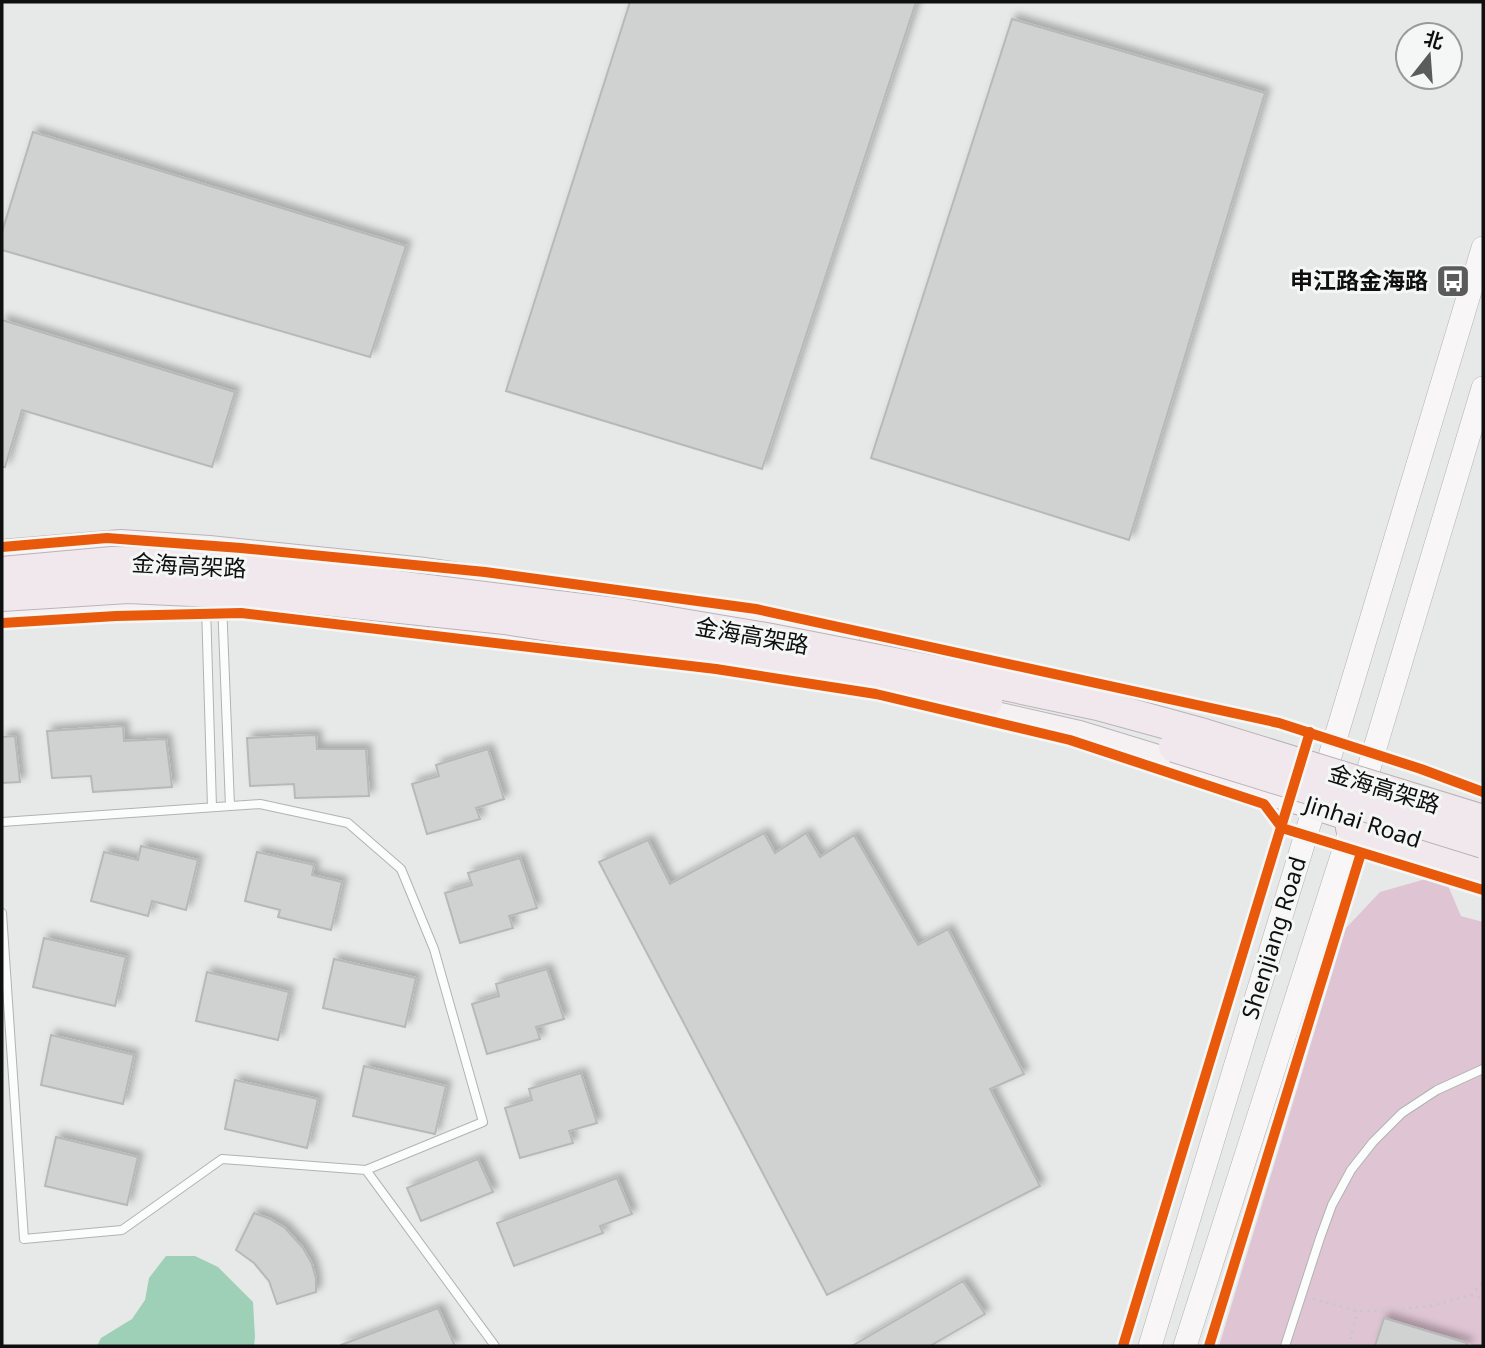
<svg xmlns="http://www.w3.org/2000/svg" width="1485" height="1348" font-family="'Noto Sans','Noto Sans SC',sans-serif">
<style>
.green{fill:#dfc4d3}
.water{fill:#9ed0b8}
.building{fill:#d0d2d1;stroke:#b7b9b8;stroke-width:2;filter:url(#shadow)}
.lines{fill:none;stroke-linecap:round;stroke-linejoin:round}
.lane-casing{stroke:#b1b3b2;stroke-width:10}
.secondary-casing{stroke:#b1b3b2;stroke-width:24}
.primary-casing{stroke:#bbb3b8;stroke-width:28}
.highway-casing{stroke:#bbb3b8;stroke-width:32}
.path{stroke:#c7c7c7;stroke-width:2.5;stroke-dasharray:2 5;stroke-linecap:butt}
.lane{stroke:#fbfcfc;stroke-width:8}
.secondary{stroke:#f8f6f7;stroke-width:23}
.primary{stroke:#f5f1f3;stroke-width:26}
.highway{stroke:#f1e8ed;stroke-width:30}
.highway-bridge-casing{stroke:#bbb3b8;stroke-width:32;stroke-linecap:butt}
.highway-bridge{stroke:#f1e8ed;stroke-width:30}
.cycleway-casing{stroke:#f4f7f5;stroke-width:15}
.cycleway{stroke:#e8590c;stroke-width:10}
.labels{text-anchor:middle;stroke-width:6;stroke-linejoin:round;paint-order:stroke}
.poi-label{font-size:23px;font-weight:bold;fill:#0e0f0e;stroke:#f4f7f5;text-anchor:end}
.street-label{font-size:23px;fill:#0e0f0e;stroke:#f4f7f5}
</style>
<defs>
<filter id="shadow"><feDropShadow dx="5" dy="-5" stdDeviation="3.5" flood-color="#0004"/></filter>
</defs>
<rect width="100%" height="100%" fill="#e7e9e8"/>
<!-- green -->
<path class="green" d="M1443,874L1461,916L1483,922V1346H1477L1384,1318L1375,1346H1219L1346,928L1380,892Z"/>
<!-- water -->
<path class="water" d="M166,1256H195L218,1267L253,1302L255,1337L254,1346H97L101,1338L132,1319L145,1300L149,1278Z"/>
<!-- building -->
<path class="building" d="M630,2H916L762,469L506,391Z
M1012,19L1265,93L1129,540L871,458Z
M33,132L406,246L370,357L2,250V232Z
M2,320L235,392L212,467L22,410L5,467H2Z
M123,726L124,741L166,739L172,787L93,792L91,776L52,778L47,731Z
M316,735L317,749H366L369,796L295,798L294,784L250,786L247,738Z
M15,736L20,782L2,783V737Z
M488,749L504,799L476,808L480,819L427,834L412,784L439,776L436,765Z
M764,833L775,853L806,833L820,857L854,835L918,945L948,929L1024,1074L990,1089L1040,1186L827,1295L599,862L648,840L670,884Z
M141,846L198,860L186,910L152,901L148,916L91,901L104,852L138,860Z
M257,852L314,865L312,875L342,882L331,930L278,917L280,910L245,901Z
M520,858L537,908L509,916L513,928L460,943L445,893L472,885L468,873Z
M44,938L126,957L115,1006L33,987Z
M334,959L416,978L405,1027L323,1008Z
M547,969L564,1019L536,1027L540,1039L487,1054L472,1004L499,996L496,984Z
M207,972L289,992L278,1040L196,1021Z
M51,1035L134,1055L123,1104L41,1085Z
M364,1066L446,1086L435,1134L353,1116Z
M581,1073L597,1123L569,1131L573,1143L520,1158L505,1108L532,1100L529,1089Z
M235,1080L318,1099L307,1148L225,1129Z
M56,1137L138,1157L127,1205L45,1186Z
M478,1159L493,1192L421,1221L407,1188Z
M617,1178L632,1214L600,1226L603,1233L514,1266L497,1223Z
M254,1213L270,1219L285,1228L303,1248L312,1264L316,1279V1292L277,1304L269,1281L254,1263L236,1250Z
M963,1281L985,1314L930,1346H852Z
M438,1308L455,1346H341V1345Z
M1384,1318L1467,1343V1346H1375Z"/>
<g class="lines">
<!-- lane casing -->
<g class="lane-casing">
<path id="lane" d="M222,602L230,806
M206,606L212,807
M2,822L260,804L348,823L401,869L434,949L483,1122L366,1170L222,1159L122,1230L24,1239L2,913
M366,1170L495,1346
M1285,1346L1320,1238L1332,1205L1351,1170L1373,1142L1402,1113L1437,1090L1483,1069"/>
</g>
<!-- secondary casing -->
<g class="secondary-casing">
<path id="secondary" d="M1150,1346L1341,720L1483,248
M1185,1346L1351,828L1483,388"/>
</g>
<!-- primary casing -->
<g class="primary-casing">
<path id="primary" d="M2,553L121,543L209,549L425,571L753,619L846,640
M2,614L203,603
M442,627L561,642
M961,707L1079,734L1314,806L1378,827"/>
</g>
<!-- highway casing -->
<g class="highway-casing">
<path id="highway" d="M1351,828L1395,845L1483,872"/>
</g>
<!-- path -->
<path class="path" d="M1471,1295L1483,1299
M1313,1299L1357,1311L1393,1310L1431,1306L1471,1295L1483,1283
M1349,1346L1357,1311"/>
<!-- lane -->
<use href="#lane" class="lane"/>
<!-- secondary -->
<use href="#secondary" class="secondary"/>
<!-- primary -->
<use href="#primary" class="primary"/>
<!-- highway -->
<use href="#highway" class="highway"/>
<!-- highway-bridge casing -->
<g class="highway-bridge-casing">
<path id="highway-bridge" d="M2,572L112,562L187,563L340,579L623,614L766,638L971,678L1098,705L1204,734L1483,820
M2,596L128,588L277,595L505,619L750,657L987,702
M1174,747L1483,843"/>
</g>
<!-- highway-bridge -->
<use href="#highway-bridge" class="highway-bridge"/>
<!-- cycleway casing -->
<g class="cycleway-casing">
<path id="cycleway" d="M2,547L107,538L241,548L485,572L756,609L1279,723L1421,769L1483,792
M2,623L116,616L241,613L716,669L876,694L1070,740L1264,804L1282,828L1483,890
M1123,1346L1310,732
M1209,1346L1361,853"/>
</g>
<!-- cycleway -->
<use href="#cycleway" class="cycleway"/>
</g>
<!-- icons -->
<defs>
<g id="bus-square" transform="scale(1.75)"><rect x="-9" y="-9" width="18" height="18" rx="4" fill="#5a5b5a" stroke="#f4f7f5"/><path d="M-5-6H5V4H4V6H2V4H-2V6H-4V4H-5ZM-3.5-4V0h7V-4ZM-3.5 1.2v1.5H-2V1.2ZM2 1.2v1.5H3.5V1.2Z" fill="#fff"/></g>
</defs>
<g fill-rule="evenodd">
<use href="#bus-square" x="1453" y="281"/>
</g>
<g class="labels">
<!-- poi labels -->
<g class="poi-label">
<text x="1428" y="289">申江路金海路</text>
</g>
<!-- street labels -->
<g class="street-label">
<text transform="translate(189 566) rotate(3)" y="8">金海高架路</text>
<text transform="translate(752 636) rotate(10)" y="8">金海高架路</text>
<text transform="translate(1384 789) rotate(17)" y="8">金海高架路</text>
<text transform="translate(1363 822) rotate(18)" y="8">Jinhai Road</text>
<text transform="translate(1274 938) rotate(-73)" y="8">Shenjiang Road</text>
</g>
</g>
<!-- border -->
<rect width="1485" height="1348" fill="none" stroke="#0e0f0e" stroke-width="7"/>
<!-- north arrow -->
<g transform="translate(1429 56) rotate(17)"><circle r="33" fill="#f4f7f5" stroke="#989a99" stroke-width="2"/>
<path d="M0-5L12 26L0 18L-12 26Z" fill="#5a5b5a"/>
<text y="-10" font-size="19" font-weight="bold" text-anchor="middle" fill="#0e0f0e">北</text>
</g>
</svg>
